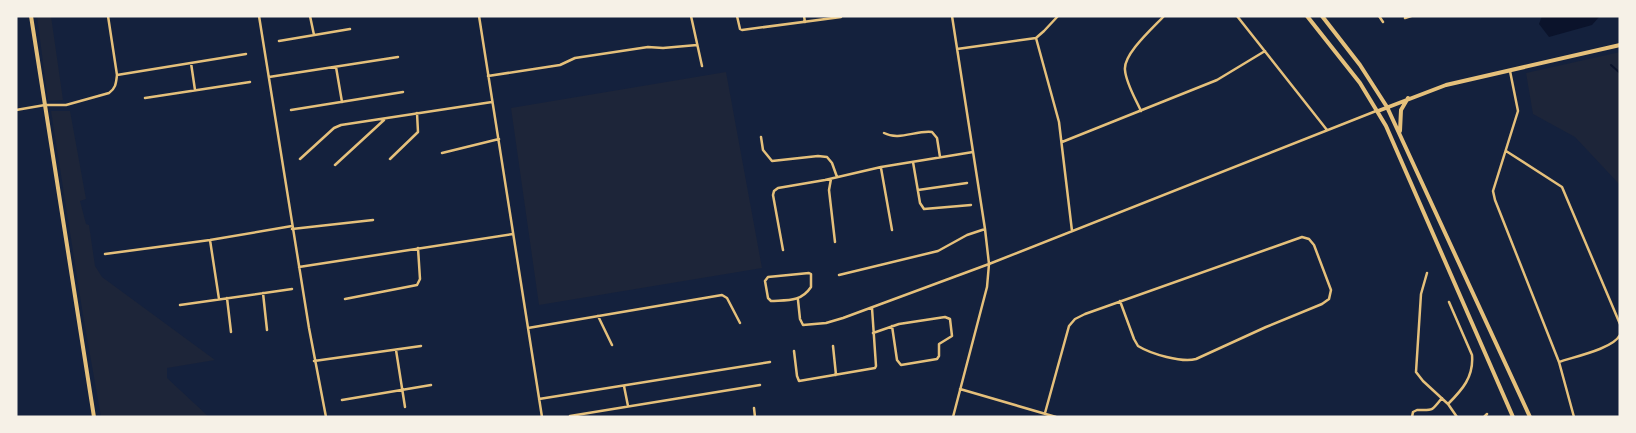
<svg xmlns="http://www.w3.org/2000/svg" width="1636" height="433" font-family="Figtree,sans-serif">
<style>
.green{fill:#1d2539}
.water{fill:#0b132b}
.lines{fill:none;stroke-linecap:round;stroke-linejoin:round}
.stream{stroke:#0b132b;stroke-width:2}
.minor{stroke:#e5c07b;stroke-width:2.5}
.tertiary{stroke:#e5c07b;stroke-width:4}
</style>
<rect width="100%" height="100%" fill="#14213d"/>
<!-- green -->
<path class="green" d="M37,16H51L63,100L48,101Z
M1620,52V185L1575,137L1533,114L1526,73Z
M726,72L762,268L539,305L511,108Z
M51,111H70L86,199L80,201L86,224L89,225L95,266L102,277L215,360L167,368V378L209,417H101L83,315Z"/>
<!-- water -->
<path class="water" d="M1542,16H1600L1592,25L1549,37L1539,24Z"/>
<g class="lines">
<!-- stream -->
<path class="stream" d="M1611,65L1620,73"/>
<!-- minor -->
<path class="minor" d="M259,16L309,328L326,417
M310,16L314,35
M479,16L542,417
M691,16L702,66
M737,16L740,29L742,30L841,17
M804,16L805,22
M952,16L985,229L989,264L987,287L953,417
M1237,16L1327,130
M1379,16L1383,22
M1405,18L1411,16
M1036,38L1059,122L1072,231
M279,41L350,29
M957,49L1036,38L1044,31L1058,16
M191,63L195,90
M336,67L342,102
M1510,71L1518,111L1493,191L1495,200L1559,362L1574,417
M117,75L246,54
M488,76L560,65L575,58L648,47L663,48L697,45
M269,77L398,57
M145,98L250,82
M16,110L45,105H66L109,93C116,88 116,83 117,75L108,16
M291,110L403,92
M1141,111C1135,98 1126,83 1125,70C1123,54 1154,27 1164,16
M884,133C899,141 916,130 932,132L937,138L940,157
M761,137L763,150L772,161L818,156L827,157L832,163L837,177
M1062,142L1217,80L1265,51
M1506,151L1562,187L1620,324
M442,153L499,139
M300,159L334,128L341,125L492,102
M390,159L418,132L417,113
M913,162L920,203L924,209L971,205
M335,165L384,120
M881,168L892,230
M831,179L829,190L835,242
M918,190L967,183
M292,229L373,220
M210,240L219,299
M783,250L773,195L774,191L778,188L825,180L881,167L973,152
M105,254L210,240L292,226
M299,267L513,234
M809,273L811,274V287C801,302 788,300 771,301L768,298L765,281L768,277Z
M1427,273L1421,294L1416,372L1423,381L1448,404L1457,417
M839,275L938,251L967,235L985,229
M263,293L267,330
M227,298L231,332
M345,299L417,285L420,279L418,248
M798,300L800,319L803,325L826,323L843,318L989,264L1376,111
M180,305L292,289
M598,316L612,345
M528,328L722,295L727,298L740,323
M873,333L899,324L945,317L950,319L952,336L939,344V356L937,359L901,365L897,360L892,326
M833,346L836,375
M396,350L405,407
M794,351L797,376L799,381L875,368L876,366L872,308
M314,361L421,346
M1559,362C1573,357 1613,349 1620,335
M624,386L628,406
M960,389L1056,417
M539,399L770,362
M342,400L431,385
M1448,404C1462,390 1474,377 1472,355L1449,302
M754,408L755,417
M1045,413L1069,326L1075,319L1085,314L1302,237L1309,239L1314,245L1331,290L1329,299L1322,304L1266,327L1196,359C1182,363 1151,354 1138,346L1134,339L1120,301
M570,416L760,385
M1412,417L1413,412L1417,410C1433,410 1431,412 1442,398
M1484,417L1487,414"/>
<!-- tertiary -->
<path class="tertiary" d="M31,16L94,417
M1307,16L1360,83L1386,126L1513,417
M1322,16L1360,65L1387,107L1530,417
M1378,111L1446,85L1620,45
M1400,131L1401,110L1408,98"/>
</g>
<!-- border -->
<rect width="1636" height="433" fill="none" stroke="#f6f1e7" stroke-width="35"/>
</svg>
